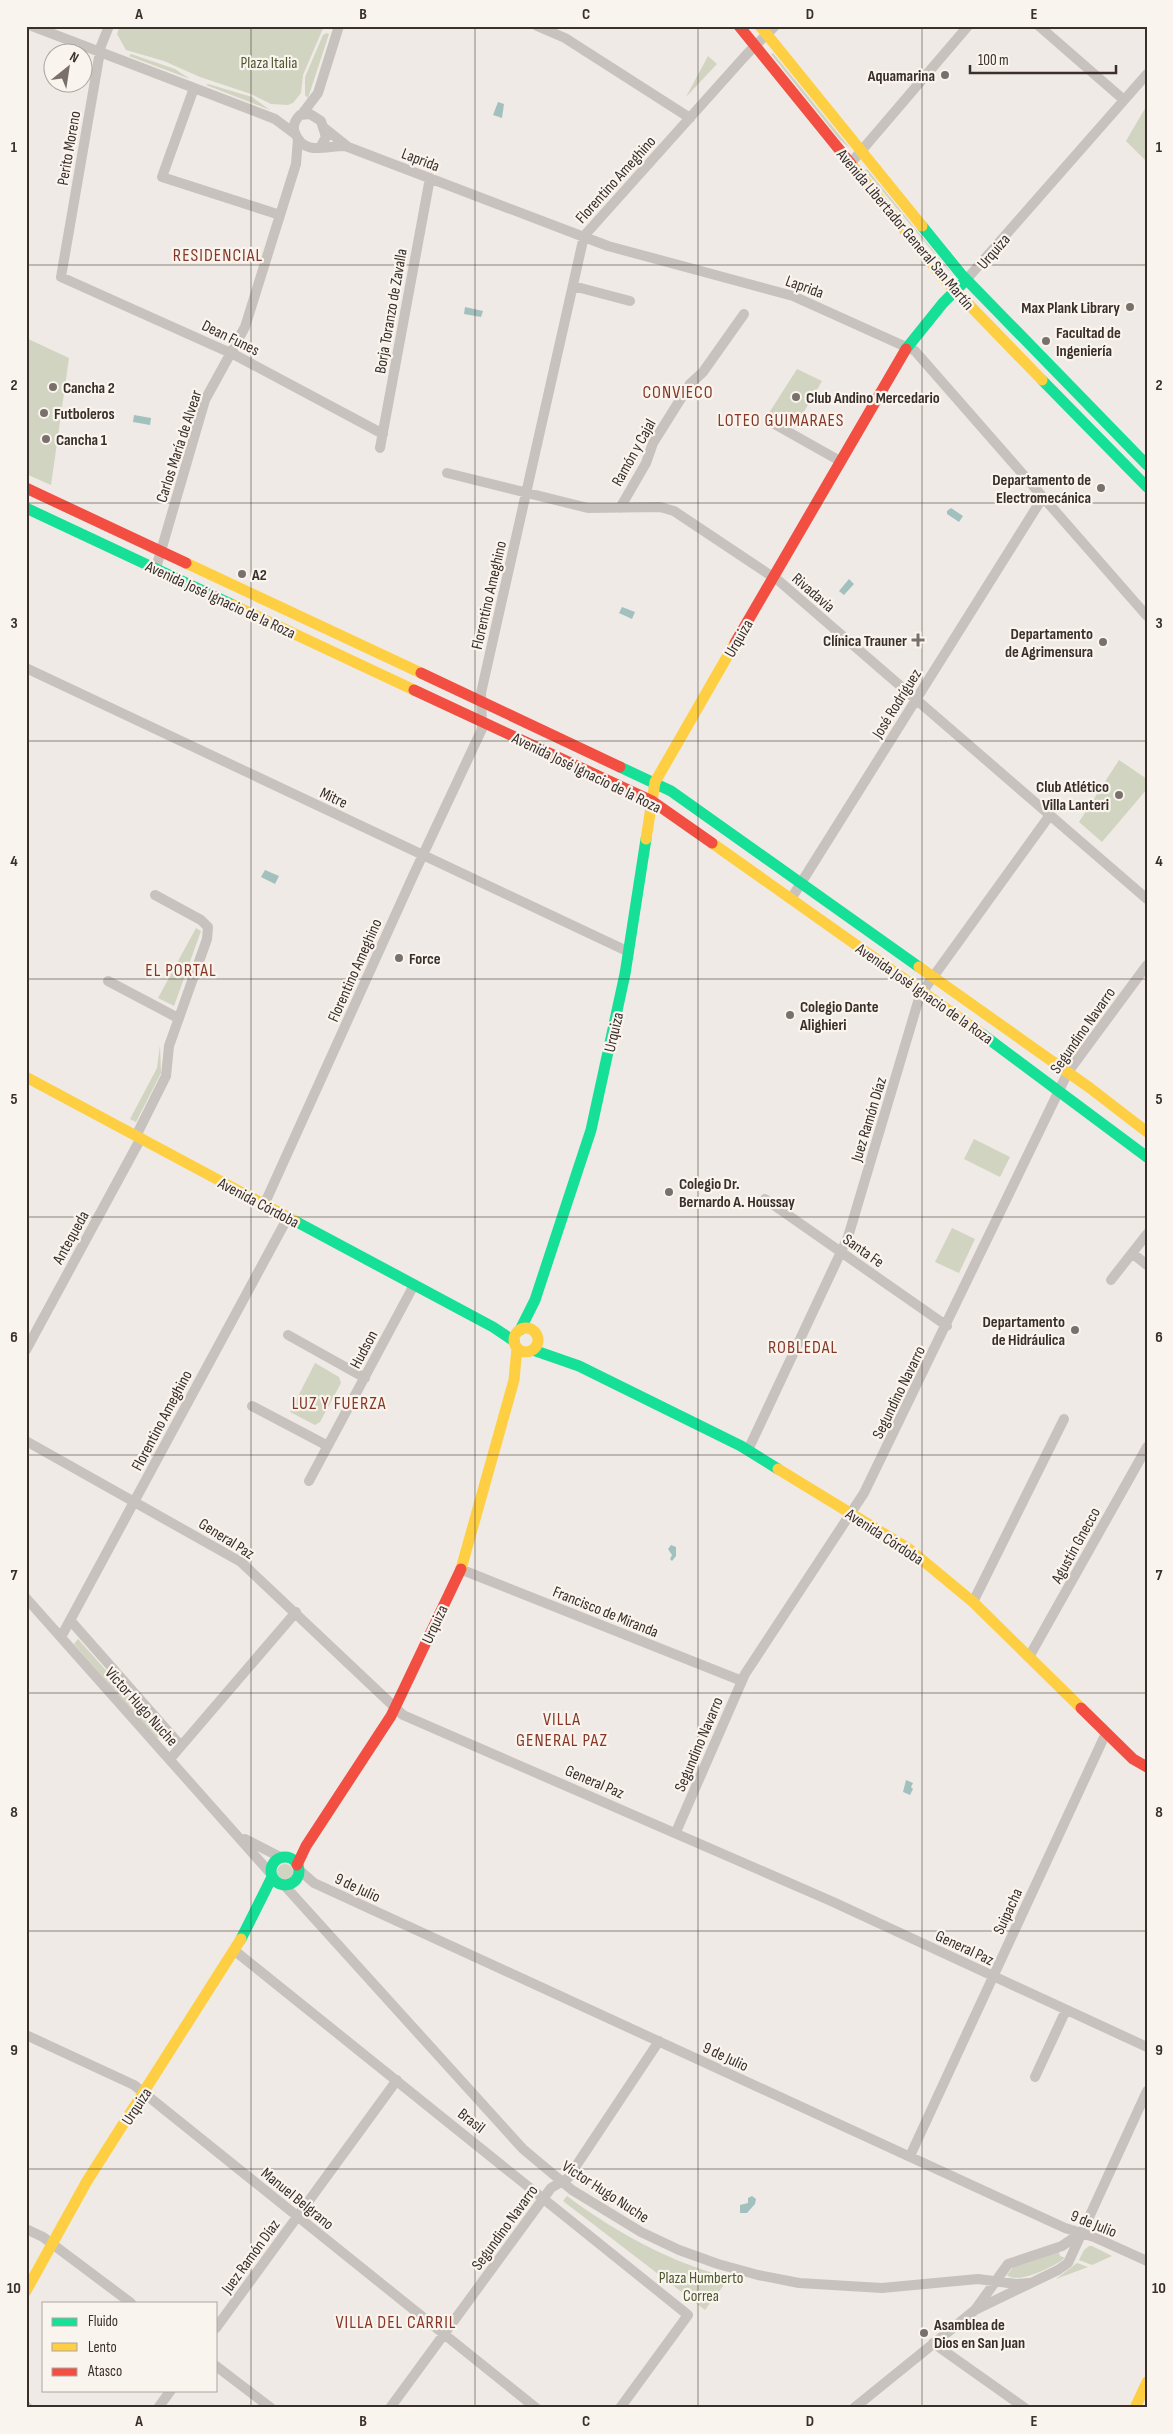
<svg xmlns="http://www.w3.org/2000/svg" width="1173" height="2434" font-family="'Sofia Sans Condensed',sans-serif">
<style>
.green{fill:#d1d4c0}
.water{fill:#a2c1be}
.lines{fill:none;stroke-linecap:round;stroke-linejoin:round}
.street{stroke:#c8c2be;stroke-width:10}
.fast{stroke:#16e098;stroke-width:11}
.slow{stroke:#ffcf43;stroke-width:11}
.jam{stroke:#f24e42;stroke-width:11}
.grid{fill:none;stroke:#3a2f2b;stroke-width:1;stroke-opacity:0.55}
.poi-dot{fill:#79706c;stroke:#faf4ee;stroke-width:2}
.labels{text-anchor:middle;stroke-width:4.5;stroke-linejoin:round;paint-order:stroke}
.park-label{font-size:16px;fill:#4c5730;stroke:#faf4ee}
.poi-label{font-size:16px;font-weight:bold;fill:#3a2f2b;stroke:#faf4ee;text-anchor:start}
.street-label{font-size:16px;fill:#3a2f2b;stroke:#faf4ee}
.neighbourhood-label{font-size:18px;letter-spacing:1px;fill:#863727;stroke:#faf4ee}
.neatline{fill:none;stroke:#3a2f2b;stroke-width:2}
.grid-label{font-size:16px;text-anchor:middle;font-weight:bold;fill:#3a2f2b}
</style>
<rect width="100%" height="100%" fill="#efeae5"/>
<!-- green -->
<path class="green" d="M120,26H324L303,75L301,93L293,103L288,105L271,104L251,94L200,77L164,61L126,50L117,34Z
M327,33L329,34L308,98L305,95V77L323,35Z
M773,53L850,148L840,140L771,54Z
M131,54L175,69L190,79L129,56Z
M708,56L717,64L686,97Z
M208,84L252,97L270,110L206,85Z
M1147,105V162L1126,141Z
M867,169L949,270V271L865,170Z
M26,338L69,358L51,485L26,474Z
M797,369L822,381L795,427L769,413Z
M1119,760L1147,779V789L1102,842L1079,822Z
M196,928L201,931L174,1006L158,998Z
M160,1045L161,1073L136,1122L130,1119L157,1068Z
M974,1139L1010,1157L1000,1177L964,1159Z
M952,1228L975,1239L959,1273L935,1262Z
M315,1363L339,1377L341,1383L320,1422L315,1425L290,1412Z
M78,1639L162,1733V1737L156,1738L74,1644Z
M277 1872a8 8 0 1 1 16 0a8 8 0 1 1-16 0Z
M567,2196C615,2232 670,2262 729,2278L705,2310L563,2201Z
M1089,2246H1092L1112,2256L1092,2265L1079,2260L1084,2250Z
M1059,2251L1060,2256L1065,2258C1055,2266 1018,2285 1007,2275L1013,2267Z
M1077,2263L1088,2267L1056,2279Z"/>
<!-- water -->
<path class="water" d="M498,102L504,104L502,118L493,115Z
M465,307L483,311L481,317L464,314Z
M134,415L151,418L150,425L133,422Z
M951,508L963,516L959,522L947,514V511Z
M849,579L854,584L844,595L839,591Z
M622,607L635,612L632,619L619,613Z
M265,870L279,876L275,884L261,877Z
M671,1545L676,1547V1556L672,1561L670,1559L672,1555L668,1549Z
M906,1780L913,1783L911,1787L913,1789L910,1795L903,1792Z
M752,2196L756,2199L755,2204L747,2213H740V2205L748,2203V2198Z"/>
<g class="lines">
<!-- street -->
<path class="street" d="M32,26L275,119L295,134
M109,26L101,46L61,277L235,355L383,434
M537,26L565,38L690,118
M1039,26L1124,100
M194,88L162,177L280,215
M302,114L318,93L339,26
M323,127L348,147L584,237L608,246L793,296L915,351L1147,616
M320,148L326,137L321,121L310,114L300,115C295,120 292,126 295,133C304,157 328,145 347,146
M850,164L968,26
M966,280L1147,74
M573,286L630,301
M769,421L840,461
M380,448L430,178
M447,473L588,508L660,507L674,511L779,581L1147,899
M620,508L646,463L653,443L690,384L703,372L744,314
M156,568L205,400L245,327L296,164L298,139
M26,668L629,952
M791,899L1043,497
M108,981L178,1018
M136,1136L166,1076L169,1046L207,939L208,927L201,920L155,895
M765,1199L947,1326
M264,1205L413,876L482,729L481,693L584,236L746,55L775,26
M1132,1253L1147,1265
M1111,1280L1147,1234
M288,1335L365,1378
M26,1350L141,1138
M252,1406L328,1446
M26,1441L241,1562L403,1715L831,1901L1147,2047
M748,1450L848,1237L920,995L1050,815
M309,1481L414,1285
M460,1569L742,1681
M26,1598L272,1875
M973,1602L1064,1419
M70,1620L181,1746
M61,1637L288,1217
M1029,1657L1147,1447
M170,1759L296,1612
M676,1832L745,1674L864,1493L1068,1072L1147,965
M245,1839L282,1858
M298,1869L314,1883L1065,2228L1094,2237L1147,2261
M284,1885L523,2149L572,2190L641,2232L679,2250L718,2264L758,2275L799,2283L882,2288L978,2279L1016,2284L1029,2283
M235,1951L688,2315L620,2408
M26,2035L134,2085L536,2408
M1035,2077L1066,2010
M910,2156L1106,1733
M26,2229L43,2237L131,2303
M975,2310L1008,2264L1062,2246L1081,2233
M216,2328L397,2080
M933,2343L1025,2408
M216,2366L271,2408
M26,2406L28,2408
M158,2408L171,2390
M390,2408L551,2188L568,2178L659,2041
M854,2408L975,2310L1058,2270L1068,2263L1147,2091"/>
<!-- fast -->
<path class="fast" d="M922,226L961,274L1147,465
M906,349L943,303L963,283
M1042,380L1147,487
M26,508L233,605
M620,767L671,791L919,967
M982,1034L1147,1157
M295,1221L493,1327L514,1341
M520,1330L535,1300L591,1130L625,974L646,839
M533,1350L579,1366L741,1446L778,1469
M271 1871a14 14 0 1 1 28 0a14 14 0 1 1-28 0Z
M241,1939L272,1877"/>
<!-- slow -->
<path class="slow" d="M760,26L922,226
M851,164L946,281L1042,380
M186,563L421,673
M233,605L414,690
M646,839L655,782L735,643
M712,843L982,1034
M919,967L1090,1088L1147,1132
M26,1077L295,1221
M514 1340a12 12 0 1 1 24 0a12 12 0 1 1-24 0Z
M778,1469L909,1549L973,1602L1081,1708
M461,1569L514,1380L517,1348
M26,2291L87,2181L241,1939
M1135,2408L1147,2382"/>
<!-- jam -->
<path class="jam" d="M739,26L851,164
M26,488L186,563
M735,643L906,349
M421,673L620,767
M414,690L652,801L712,843
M1081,1708L1133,1759L1147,1767
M297,1865L306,1846L391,1716L461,1569"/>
</g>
<!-- grid -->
<path class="grid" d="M251,26V2408M475,26V2408M698,26V2408M922,26V2408M26,265H1147M26,503H1147M26,741H1147M26,979H1147M26,1217H1147M26,1455H1147M26,1693H1147M26,1931H1147M26,2169H1147"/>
<!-- markers -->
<g class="poi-dot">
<circle cx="945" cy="75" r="5"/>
<circle cx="1130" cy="307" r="5"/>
<circle cx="1046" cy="341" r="5"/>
<circle cx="53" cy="387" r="5"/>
<circle cx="796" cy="397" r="5"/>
<circle cx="44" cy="413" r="5"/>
<circle cx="46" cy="439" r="5"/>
<circle cx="1101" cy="488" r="5"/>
<circle cx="242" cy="574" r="5"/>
<path d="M915.5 632.5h5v5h5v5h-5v5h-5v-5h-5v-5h5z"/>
<circle cx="1103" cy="642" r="5"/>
<circle cx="1119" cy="795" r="5"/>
<circle cx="399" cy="958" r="5"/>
<circle cx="790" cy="1015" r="5"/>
<circle cx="669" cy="1192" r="5"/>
<circle cx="1075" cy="1330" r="5"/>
<circle cx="924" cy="2333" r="5"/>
</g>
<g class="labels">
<!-- park labels -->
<g class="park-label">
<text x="269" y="68">Plaza Italia</text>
<text x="701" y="2283">Plaza Humberto<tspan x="701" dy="18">Correa</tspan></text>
</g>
<!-- poi labels -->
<g class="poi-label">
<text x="935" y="81" text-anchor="end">Aquamarina</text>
<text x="1120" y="313" text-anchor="end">Max Plank Library</text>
<text x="1056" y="338">Facultad de<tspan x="1056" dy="18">Ingeniería</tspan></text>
<text x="63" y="393">Cancha 2</text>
<text x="806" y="403">Club Andino Mercedario</text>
<text x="54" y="419">Futboleros</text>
<text x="56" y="445">Cancha 1</text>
<text x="1091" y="485" text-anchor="end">Departamento de<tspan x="1091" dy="18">Electromecánica</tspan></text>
<text x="252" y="580">A2</text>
<text x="1093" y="639" text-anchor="end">Departamento<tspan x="1093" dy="18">de Agrimensura</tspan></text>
<text x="907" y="646" text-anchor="end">Clínica Trauner</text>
<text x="1109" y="792" text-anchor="end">Club Atlético<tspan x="1109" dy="18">Villa Lanteri</tspan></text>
<text x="409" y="964">Force</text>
<text x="800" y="1012">Colegio Dante<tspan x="800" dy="18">Alighieri</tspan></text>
<text x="679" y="1189">Colegio Dr.<tspan x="679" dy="18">Bernardo A. Houssay</tspan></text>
<text x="1065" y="1327" text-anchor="end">Departamento<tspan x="1065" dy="18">de Hidráulica</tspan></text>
<text x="934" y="2330">Asamblea de<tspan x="934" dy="18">Dios en San Juan</tspan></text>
</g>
<!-- street labels -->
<g class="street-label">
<text transform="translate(68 148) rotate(-80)" y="6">Perito Moreno</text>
<text transform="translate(421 159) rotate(21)" y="6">Laprida</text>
<text transform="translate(615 179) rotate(-48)" y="6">Florentino Ameghino</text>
<text transform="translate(906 229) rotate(50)" y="6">Avenida Libertador General San Martín</text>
<text transform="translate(993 251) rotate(-49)" y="6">Urquiza</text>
<text transform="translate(805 286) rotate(20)" y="6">Laprida</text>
<text transform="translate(390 311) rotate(-80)" y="6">Borja Toranzo de Zavalla</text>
<text transform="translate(231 337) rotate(26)" y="6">Dean Funes</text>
<text transform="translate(178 446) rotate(-72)" y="6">Carlos María de Alvear</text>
<text transform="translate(633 452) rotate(-61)" y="6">Ramón y Cajal</text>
<text transform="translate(814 592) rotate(41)" y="6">Rivadavia</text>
<text transform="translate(488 595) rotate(-77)" y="6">Florentino Ameghino</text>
<text transform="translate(221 599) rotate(25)" y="6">Avenida José Ignacio de la Roza</text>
<text transform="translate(738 638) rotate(-60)" y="6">Urquiza</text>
<text transform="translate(896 703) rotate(-58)" y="6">José Rodríguez</text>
<text transform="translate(587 772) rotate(26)" y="6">Avenida José Ignacio de la Roza</text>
<text transform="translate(334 797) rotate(25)" y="6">Mitre</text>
<text transform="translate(354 970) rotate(-66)" y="6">Florentino Ameghino</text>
<text transform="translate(925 993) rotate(35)" y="6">Avenida José Ignacio de la Roza</text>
<text transform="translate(1082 1030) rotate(-55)" y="6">Segundino Navarro</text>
<text transform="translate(613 1032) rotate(-77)" y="6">Urquiza</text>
<text transform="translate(868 1119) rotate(-73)" y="6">Juez Ramón Díaz</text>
<text transform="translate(259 1202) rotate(28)" y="6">Avenida Córdoba</text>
<text transform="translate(70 1237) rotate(-61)" y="6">Antequeda</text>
<text transform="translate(864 1250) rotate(35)" y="6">Santa Fe</text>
<text transform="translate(363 1349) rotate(-62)" y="6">Hudson</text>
<text transform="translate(898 1392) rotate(-64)" y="6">Segundino Navarro</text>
<text transform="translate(161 1420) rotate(-62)" y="6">Florentino Ameghino</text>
<text transform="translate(885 1536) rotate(33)" y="6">Avenida Córdoba</text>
<text transform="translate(227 1538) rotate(32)" y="6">General Paz</text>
<text transform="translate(1075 1545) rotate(-61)" y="6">Agustín Gnecco</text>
<text transform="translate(606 1611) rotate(22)" y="6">Francisco de Miranda</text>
<text transform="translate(434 1624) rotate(-65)" y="6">Urquiza</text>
<text transform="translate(142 1706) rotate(48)" y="6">Víctor Hugo Nuche</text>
<text transform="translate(698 1744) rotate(-67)" y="6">Segundino Navarro</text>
<text transform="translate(595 1781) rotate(23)" y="6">General Paz</text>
<text transform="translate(358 1887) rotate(25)" y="6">9 de Julio</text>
<text transform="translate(1007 1911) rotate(-65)" y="6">Suipacha</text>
<text transform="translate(965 1947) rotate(25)" y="6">General Paz</text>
<text transform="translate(726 2056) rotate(25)" y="6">9 de Julio</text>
<text transform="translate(136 2106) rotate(-57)" y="6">Urquiza</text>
<text transform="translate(472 2120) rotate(38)" y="6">Brasil</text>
<text transform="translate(606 2191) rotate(33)" y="6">Víctor Hugo Nuche</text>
<text transform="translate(298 2198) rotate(39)" y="6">Manuel Belgrano</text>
<text transform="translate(1094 2223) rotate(22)" y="6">9 de Julio</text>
<text transform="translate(504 2227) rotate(-54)" y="6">Segundino Navarro</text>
<text transform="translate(250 2256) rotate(-54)" y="6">Juez Ramón Díaz</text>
</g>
<!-- neighbourhood labels -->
<g class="neighbourhood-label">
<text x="218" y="261">RESIDENCIAL</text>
<text x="678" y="398">CONVIECO</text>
<text x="781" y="426">LOTEO GUIMARAES</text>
<text x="181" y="976">EL PORTAL</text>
<text x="803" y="1353">ROBLEDAL</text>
<text x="339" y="1409">LUZ Y FUERZA</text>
<text x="562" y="1725">VILLA<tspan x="562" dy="21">GENERAL PAZ</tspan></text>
<text x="396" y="2328">VILLA DEL CARRIL</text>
</g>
</g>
<!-- border -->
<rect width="1173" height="2434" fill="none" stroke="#faf4ee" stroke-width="55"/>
<!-- legend -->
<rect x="42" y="2302" width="175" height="90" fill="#faf4ee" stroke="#ada5a0"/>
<rect x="52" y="2318" width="25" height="8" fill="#16e098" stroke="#ada5a0"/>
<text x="88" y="2326" font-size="15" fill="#3a2f2b">Fluido</text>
<rect x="52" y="2343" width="25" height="8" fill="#ffcf43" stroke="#ada5a0"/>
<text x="88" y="2352" font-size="15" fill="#3a2f2b">Lento</text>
<rect x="52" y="2368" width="25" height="8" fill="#f24e42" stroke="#ada5a0"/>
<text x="88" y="2376" font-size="15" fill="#3a2f2b">Atasco</text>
<!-- north arrow -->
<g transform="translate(68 68) rotate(30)"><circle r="24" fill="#faf4ee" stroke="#ada5a0"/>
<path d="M0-4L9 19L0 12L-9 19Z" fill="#79706c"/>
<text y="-8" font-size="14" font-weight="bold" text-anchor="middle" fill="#3a2f2b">N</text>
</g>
<!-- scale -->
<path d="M970 65v8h146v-8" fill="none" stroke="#3a2f2b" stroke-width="2.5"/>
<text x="978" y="65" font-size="15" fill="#3a2f2b" stroke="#faf4ee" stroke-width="4" paint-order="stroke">100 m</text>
<rect x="28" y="28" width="1118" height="2378" class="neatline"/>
<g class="grid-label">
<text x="139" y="19">A</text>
<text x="363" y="19">B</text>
<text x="586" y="19">C</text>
<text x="810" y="19">D</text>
<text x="1034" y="19">E</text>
<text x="14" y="152">1</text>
<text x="1159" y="152">1</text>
<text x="14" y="390">2</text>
<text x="1159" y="390">2</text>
<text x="14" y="628">3</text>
<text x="1159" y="628">3</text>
<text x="14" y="866">4</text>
<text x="1159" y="866">4</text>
<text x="14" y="1104">5</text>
<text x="1159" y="1104">5</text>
<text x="14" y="1342">6</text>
<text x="1159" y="1342">6</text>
<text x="14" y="1580">7</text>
<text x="1159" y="1580">7</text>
<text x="14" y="1817">8</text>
<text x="1159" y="1817">8</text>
<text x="14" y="2055">9</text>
<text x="1159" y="2055">9</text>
<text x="14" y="2293">10</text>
<text x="1159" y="2293">10</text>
<text x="139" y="2426">A</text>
<text x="363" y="2426">B</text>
<text x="586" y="2426">C</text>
<text x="810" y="2426">D</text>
<text x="1034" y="2426">E</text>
</g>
</svg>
